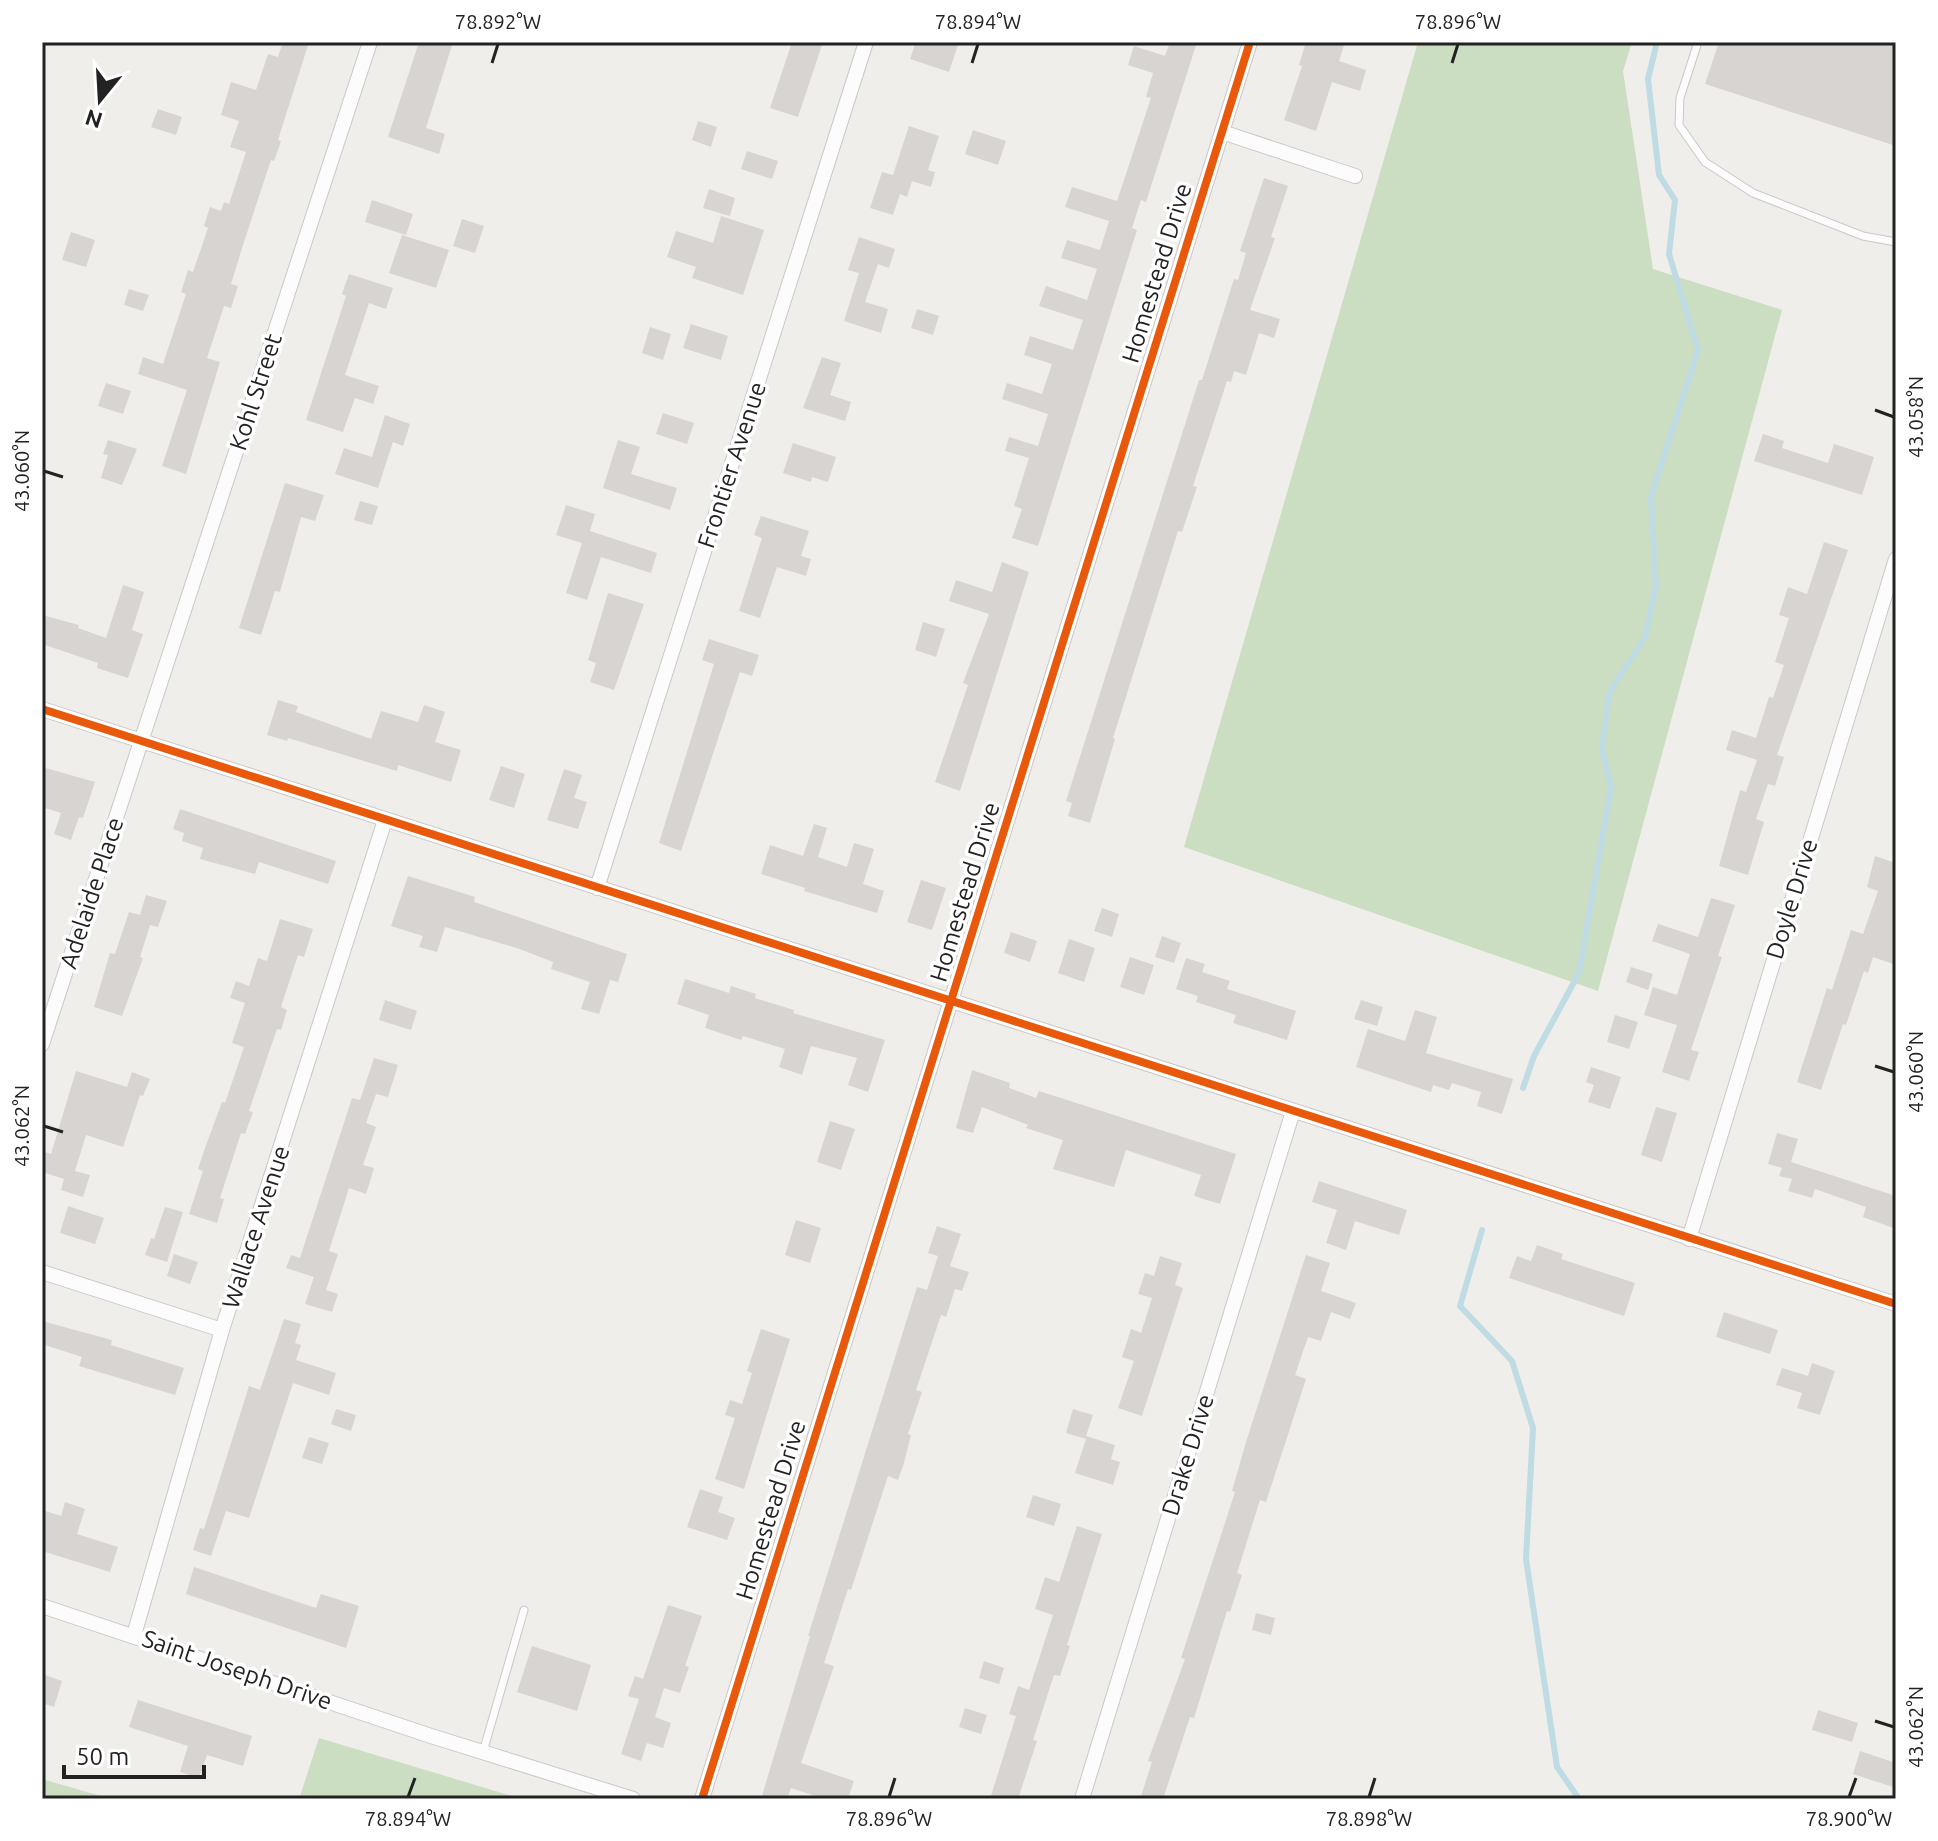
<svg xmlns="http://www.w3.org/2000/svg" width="1938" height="1841" font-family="Ubuntu,sans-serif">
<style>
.forest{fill:#cbdec1}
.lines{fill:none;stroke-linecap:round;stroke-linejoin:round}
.stream{stroke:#bfdbe3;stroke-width:6}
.building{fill:#d7d4d2}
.service-casing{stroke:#c9c8c7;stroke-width:9}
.minor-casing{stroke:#c9c8c7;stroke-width:16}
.service{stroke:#fdfcfc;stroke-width:7}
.minor{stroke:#fdfcfc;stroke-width:14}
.cycleway-casing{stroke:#fff;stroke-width:13}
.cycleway{stroke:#e8590c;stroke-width:8}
.ticks{fill:none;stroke:#222;stroke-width:3}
.labels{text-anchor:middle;stroke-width:7;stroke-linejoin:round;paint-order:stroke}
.street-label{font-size:24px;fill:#222;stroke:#fff}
.neatline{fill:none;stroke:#222;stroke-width:3}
.ticks-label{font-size:20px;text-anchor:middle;fill:#222}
</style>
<rect width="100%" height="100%" fill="#f0eeeb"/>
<!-- forest -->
<path class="forest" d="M1418,42H1632L1623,71L1653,269L1782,310L1598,991L1184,847Z
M319,1738L522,1799H299Z
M42,1779L111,1799H42Z"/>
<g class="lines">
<!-- stream -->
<path class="stream" d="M1523,1088L1534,1056L1579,973L1611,787L1602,749L1609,693L1645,637L1656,586L1651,497L1698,350L1669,254L1675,200L1659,175L1648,79L1657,42
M1482,1230L1460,1306L1512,1361L1533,1428L1526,1559L1557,1767L1579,1799"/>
</g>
<!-- building -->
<path class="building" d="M283,42H309L278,140L281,141L274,161L271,160L243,245L231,284L238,286L231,308L224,306L207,358L220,362L186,474L162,466L187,390L138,374L143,357L163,364L186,294L181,292L188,270L193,272L208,228L204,226L210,207L221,211L224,202L229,204L246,152L230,147L239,121L221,115L231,82L256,90L268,54L278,57Z
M419,42H453L426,128L445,134L439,154L388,137Z
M792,42H823L798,117L770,108Z
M916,42H959L949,72L910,59Z
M1170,42H1197L1146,202L1141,200L1132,228L1137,230L1038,546L1012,538L1022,509L1014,506L1029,458L1005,451L1009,437L1038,446L1048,414L1002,399L1007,383L1042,394L1052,364L1024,355L1030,336L1073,350L1083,320L1039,306L1046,286L1087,300L1097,269L1061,258L1067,240L1100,250L1109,221L1065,207L1072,187L1117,201L1151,98L1146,97L1153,73L1128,65L1134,46L1165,56Z
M1306,42H1345L1339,61L1366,70L1360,91L1332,82L1316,131L1284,120L1302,66L1299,65Z
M1719,42H1896V146L1705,84Z
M158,109L182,117L176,135L151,127Z
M698,121L717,127L711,147L692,140Z
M909,126L939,136L928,170L935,172L931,187L912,181L907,197L900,194L893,215L870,208L882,172L893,175Z
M973,130L1006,141L998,165L965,154Z
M747,151L778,161L772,179L741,169Z
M1264,178L1288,186L1271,237L1275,238L1250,310L1280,319L1274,338L1259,333L1246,375L1234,371L1231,382L1227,381L1193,486L1197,487L1182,532L1178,531L1113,738L1115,739L1090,823L1068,816L1072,803L1066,801L1199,380H1202L1234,279L1238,280L1246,253L1240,251Z
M709,189L735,198L730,216L703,208Z
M372,200L413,214L406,235L365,222Z
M721,216L764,230L743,295L692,278L696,267L667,257L676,231L713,243Z
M462,219L484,226L475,253L453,246Z
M71,232L95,240L86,267L62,260Z
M402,235L449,250L436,288L389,273Z
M859,237L895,249L889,268L878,264L865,302L888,309L881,333L844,321L859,273L848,270Z
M349,274L393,288L386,309L369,303L345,375L379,386L373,404L355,398L343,432L306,420L346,296L342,294Z
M129,289L149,295L143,311L124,305Z
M917,309L939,316L933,335L911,328Z
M691,324L728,336L721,360L683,348Z
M650,327L671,334L663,360L642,353Z
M822,357L841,363L830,395L851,402L845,421L803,408Z
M106,383L131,391L123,414L98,406Z
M663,413L694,423L687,444L656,434Z
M385,415L410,424L403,446L393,442L378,488L335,474L344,448L372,457Z
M1763,434L1784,441L1782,448L1828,463L1834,444L1874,457L1862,495L1754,461Z
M108,440L137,449L122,485L101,478L108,455L103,454Z
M618,440L640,447L631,474L677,488L670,510L603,488Z
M793,443L836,457L828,482L812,477L811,482L783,473Z
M285,483L324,495L315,521L301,517L280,592L275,591L261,635L239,628Z
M360,501L378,506L372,525L354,520Z
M566,505L595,514L590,531L657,553L651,573L601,557L587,600L566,593L582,543L556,535Z
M761,516L809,531L801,556L811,559L806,576L777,567L760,618L739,611L762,538L754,535Z
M1824,542L1848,550L1777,755L1784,757L1775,786L1768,784L1756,819L1764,822L1748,875L1719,866L1740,790L1746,792L1757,760L1726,750L1732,730L1756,738L1769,697L1773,698L1784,665L1775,662L1789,618L1779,615L1788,587L1807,594Z
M1002,562L1029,572L960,791L935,782L968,685L963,683L989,614L949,601L956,580L992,592Z
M123,585L144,592L132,630L143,634L128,678L97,668L98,663L42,644V615L79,625L78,628L106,638Z
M608,593L644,604L614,690L590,682L596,663L588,660Z
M923,622L945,629L936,657L915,650Z
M709,639L759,655L752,676L740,672L681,851L659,843L714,664L702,660Z
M278,700L298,706L296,712L371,739L381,711L418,722L424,705L445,712L435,742L461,750L451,782L398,765L397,771L288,738L287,741L267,735Z
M501,766L525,774L514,808L489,800Z
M42,767L95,782L83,818L79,817L71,840L54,834L61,813L42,807Z
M564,769L582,775L574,798L587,802L578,829L547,820Z
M180,809L336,861L328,884L259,862L255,874L200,859L203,848L182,841L184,833L173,829Z
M814,824L827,828L818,857L847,867L854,843L874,849L863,884L884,891L877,913L804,891L805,888L761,874L770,845L803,856Z
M1875,856L1896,863V965L1873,957L1868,973L1864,971L1846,1025L1843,1024L1821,1090L1797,1082L1827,988L1832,990L1851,930L1863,934L1878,891L1867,887Z
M408,876L475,897L474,902L627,954L618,982L610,980L599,1014L581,1009L590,982L551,969L553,962L517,948L445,927L437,952L419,947L423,936L391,926Z
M921,880L946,888L932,930L907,922Z
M146,895L167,901L158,927L150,925L140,957L143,958L122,1016L94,1007L110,953L115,954L129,912L140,915Z
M1711,898L1735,905L1718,956L1722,957L1691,1050L1699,1052L1689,1081L1662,1072L1677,1025L1644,1015L1653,987L1677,995L1690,954L1652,941L1658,924L1698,937Z
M1102,908L1119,914L1112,937L1094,931Z
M280,919L313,929L304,957L298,955L281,1007L287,1010L281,1030L277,1029L268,1055L249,1111L253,1112L245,1134L241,1133L220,1198L224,1199L217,1223L189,1214L203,1171L198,1169L205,1148L222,1102L225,1103L244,1047L232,1043L245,1003L230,998L236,981L249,986L258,958L267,961Z
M1011,932L1037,941L1030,962L1004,953Z
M1162,936L1181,943L1174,963L1155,957Z
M1069,939L1095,948L1084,982L1058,973Z
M1130,957L1154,965L1144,995L1120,987Z
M1186,958L1205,964L1202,972L1230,981L1227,989L1296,1011L1287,1040L1233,1023L1236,1015L1196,1002L1198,996L1176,989Z
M1631,967L1653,974L1648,990L1626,982Z
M685,979L729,993L731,986L756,994L755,998L794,1010L793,1013L885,1040L868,1092L848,1085L857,1058L811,1046L802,1075L779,1067L785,1049L743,1036L741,1040L705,1028L709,1015L677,1004Z
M385,1000L417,1011L411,1030L379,1020Z
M1361,1000L1383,1007L1377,1026L1354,1019Z
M1415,1010L1437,1017L1426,1053L1513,1079L1502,1114L1477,1106L1481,1092L1452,1083L1449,1090L1433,1085L1431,1092L1356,1067L1368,1029L1405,1041Z
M1615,1015L1638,1022L1629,1049L1607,1042Z
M374,1058L398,1065L388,1097L376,1094L366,1123L376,1127L363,1165L374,1168L366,1194L349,1188L329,1251L338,1254L326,1290L338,1294L332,1312L305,1304L314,1277L286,1268L291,1255L300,1258L352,1098L360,1100Z
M1591,1067L1621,1077L1610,1109L1588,1102L1594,1085L1586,1082Z
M972,1070L1010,1083L1009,1088L1036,1098L1039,1091L1236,1154L1220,1204L1194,1196L1201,1175L1126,1150L1114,1187L1053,1169L1063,1140L1026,1128L1028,1125L982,1107L973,1133L956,1128Z
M76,1071L127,1087L132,1072L150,1079L143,1096L140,1095L123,1147L86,1135L75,1171L90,1175L83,1197L61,1190L64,1179L42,1172V1151L51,1154Z
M1656,1107L1677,1113L1662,1162L1641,1155Z
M830,1121L855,1129L841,1170L817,1162Z
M1777,1133L1798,1139L1791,1162L1896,1196V1229L1863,1217L1866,1207L1815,1189L1812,1198L1788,1191L1792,1179L1779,1176L1782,1168L1768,1164Z
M1319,1181L1407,1210L1399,1235L1355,1221L1346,1250L1326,1243L1337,1210L1312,1202Z
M68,1206L104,1218L95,1244L60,1233Z
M165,1207L183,1212L167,1262L145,1255L151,1238L154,1239Z
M796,1220L821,1228L810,1263L785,1255Z
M937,1226L961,1234L950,1266L969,1272L962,1291L955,1289L946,1317L941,1315L916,1390L922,1392L908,1434L911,1435L904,1463L898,1480L888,1476L851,1590L848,1589L824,1663L834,1666L801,1763L854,1781L848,1799H824L791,1788L787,1799H761L810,1636H808L917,1287L927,1290L938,1256L928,1253Z
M1537,1245L1563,1254L1561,1259L1635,1283L1624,1316L1509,1278L1517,1256L1531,1261Z
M174,1254L198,1262L190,1284L167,1276Z
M1306,1255L1330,1263L1321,1291L1356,1303L1350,1319L1331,1312L1321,1341L1308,1337L1295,1375L1306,1379L1266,1502L1260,1500L1237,1573L1242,1575L1230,1612L1227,1611L1194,1718L1190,1717L1163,1799H1140L1152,1762L1148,1761L1185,1659L1181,1658L1235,1492L1232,1491L1246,1442Z
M1160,1256L1182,1263L1175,1285L1183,1288L1142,1416L1118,1408L1134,1361L1122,1357L1131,1329L1141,1333L1152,1298L1138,1294L1145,1273L1154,1276Z
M1724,1312L1778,1330L1770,1354L1716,1337Z
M284,1319L301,1324L295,1343L301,1345L296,1360L336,1373L329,1395L293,1383L249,1518L226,1511L211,1556L193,1550L200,1528L204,1529L249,1386L260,1390Z
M42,1321L112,1340L111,1345L184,1368L175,1395L79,1366L82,1357L42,1344Z
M761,1329L790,1339L744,1489L715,1479L735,1418L725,1415L730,1400L742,1404L752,1373L747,1371Z
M1812,1363L1835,1371L1820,1415L1797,1408L1802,1393L1776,1385L1782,1368L1808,1376Z
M336,1409L356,1415L351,1431L331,1424Z
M1073,1409L1093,1415L1086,1436L1115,1445L1111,1459L1120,1462L1113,1485L1075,1473L1086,1439L1066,1433Z
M309,1437L329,1443L322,1464L302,1458Z
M700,1489L723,1497L718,1512L735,1518L727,1540L687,1527Z
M1033,1495L1061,1504L1054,1526L1026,1517Z
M65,1502L85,1509L77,1534L118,1547L110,1572L42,1551V1510L61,1516Z
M1077,1526L1102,1534L1067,1645L1070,1646L1060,1676L1054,1675L1033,1740L1037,1741L1018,1799H990L1016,1716L1009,1714L1018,1686L1029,1690L1053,1615L1035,1609L1045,1577L1059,1582Z
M194,1567L316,1608L321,1594L359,1606L346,1648L186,1594Z
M668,1605L702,1616L685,1666L689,1667L680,1693L664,1688L655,1717L671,1723L663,1748L647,1743L641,1761L621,1754L639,1699L628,1696L635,1676L643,1679Z
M1256,1613L1275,1618L1271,1635L1252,1630Z
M532,1646L591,1665L577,1711L517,1692Z
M984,1661L1004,1668L999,1684L979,1678Z
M42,1674L62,1681L54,1707L42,1703Z
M138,1700L252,1736L243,1766L207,1755L199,1778L180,1772L188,1746L129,1727Z
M965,1708L987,1715L981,1734L959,1727Z
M1818,1710L1858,1723L1852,1742L1812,1730Z
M1860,1751L1896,1763V1788L1853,1774Z"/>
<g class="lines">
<!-- service casing -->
<g class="service-casing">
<path id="service" d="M1698,42L1680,98L1679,125L1705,162L1753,193L1863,236L1896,242
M483,1752L524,1610"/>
</g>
<!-- minor casing -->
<g class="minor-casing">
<path id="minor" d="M1222,132L1355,176
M42,709L1896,1304
M597,888L866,42
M42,1044L370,42
M1689,1239L1896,559
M42,1272L222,1330
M42,1606L431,1736L633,1799
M134,1635L222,1330L385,820
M702,1799L1250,42
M1082,1799L1293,1111"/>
</g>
<!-- service -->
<use href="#service" class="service"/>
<!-- minor -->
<use href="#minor" class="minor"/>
<!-- cycleway casing -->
<g class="cycleway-casing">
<path id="cycleway" d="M42,709L1896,1304
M702,1799L1250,42"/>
</g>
<!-- cycleway -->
<use href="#cycleway" class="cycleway"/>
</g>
<!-- ticks -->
<path class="ticks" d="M492,63L498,44M972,63L978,44M1452,63L1458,44M1875,410L1894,417M44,471L63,477M1875,1066L1894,1072M44,1126L63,1132M1875,1721L1894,1727M408,1797L415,1778M889,1797L895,1778M1369,1797L1375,1778M1849,1797L1856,1778"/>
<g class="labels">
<!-- street labels -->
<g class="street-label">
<text transform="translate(1157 273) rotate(-73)" y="8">Homestead Drive</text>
<text transform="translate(256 392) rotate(-72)" y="8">Kohl Street</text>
<text transform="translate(732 465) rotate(-72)" y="8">Frontier Avenue</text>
<text transform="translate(965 892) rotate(-73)" y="8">Homestead Drive</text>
<text transform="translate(92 893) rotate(-72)" y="8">Adelaide Place</text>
<text transform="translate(1792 899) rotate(-73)" y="8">Doyle Drive</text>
<text transform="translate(256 1227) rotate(-72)" y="8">Wallace Avenue</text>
<text transform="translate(1188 1455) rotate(-73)" y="8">Drake Drive</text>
<text transform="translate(771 1510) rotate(-73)" y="8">Homestead Drive</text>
<text transform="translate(237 1670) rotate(19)" y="8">Saint Joseph Drive</text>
</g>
</g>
<!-- border -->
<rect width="1938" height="1841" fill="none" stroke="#ffffff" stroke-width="88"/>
<!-- north arrow -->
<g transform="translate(100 100) rotate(198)" stroke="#ffffff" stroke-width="6" paint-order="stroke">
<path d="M0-6L14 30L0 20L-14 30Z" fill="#222222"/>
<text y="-12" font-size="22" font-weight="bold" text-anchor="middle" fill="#222222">N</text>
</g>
<!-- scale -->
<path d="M64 1765v12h140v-12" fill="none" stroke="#222222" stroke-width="4"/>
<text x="76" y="1765" font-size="24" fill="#222222" stroke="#ffffff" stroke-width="6" paint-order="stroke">50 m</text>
<rect x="44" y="44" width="1850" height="1753" class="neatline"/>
<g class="ticks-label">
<text x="498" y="29">78.892°W</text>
<text x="978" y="29">78.894°W</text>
<text x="1458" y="29">78.896°W</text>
<text transform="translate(1916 417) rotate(-90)" y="7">43.058°N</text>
<text transform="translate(22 471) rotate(-90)" y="7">43.060°N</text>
<text transform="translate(1916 1072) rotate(-90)" y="7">43.060°N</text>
<text transform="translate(22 1126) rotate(-90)" y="7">43.062°N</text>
<text transform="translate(1916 1727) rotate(-90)" y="7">43.062°N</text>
<text x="408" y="1826">78.894°W</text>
<text x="889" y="1826">78.896°W</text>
<text x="1369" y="1826">78.898°W</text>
<text x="1849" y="1826">78.900°W</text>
</g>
</svg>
